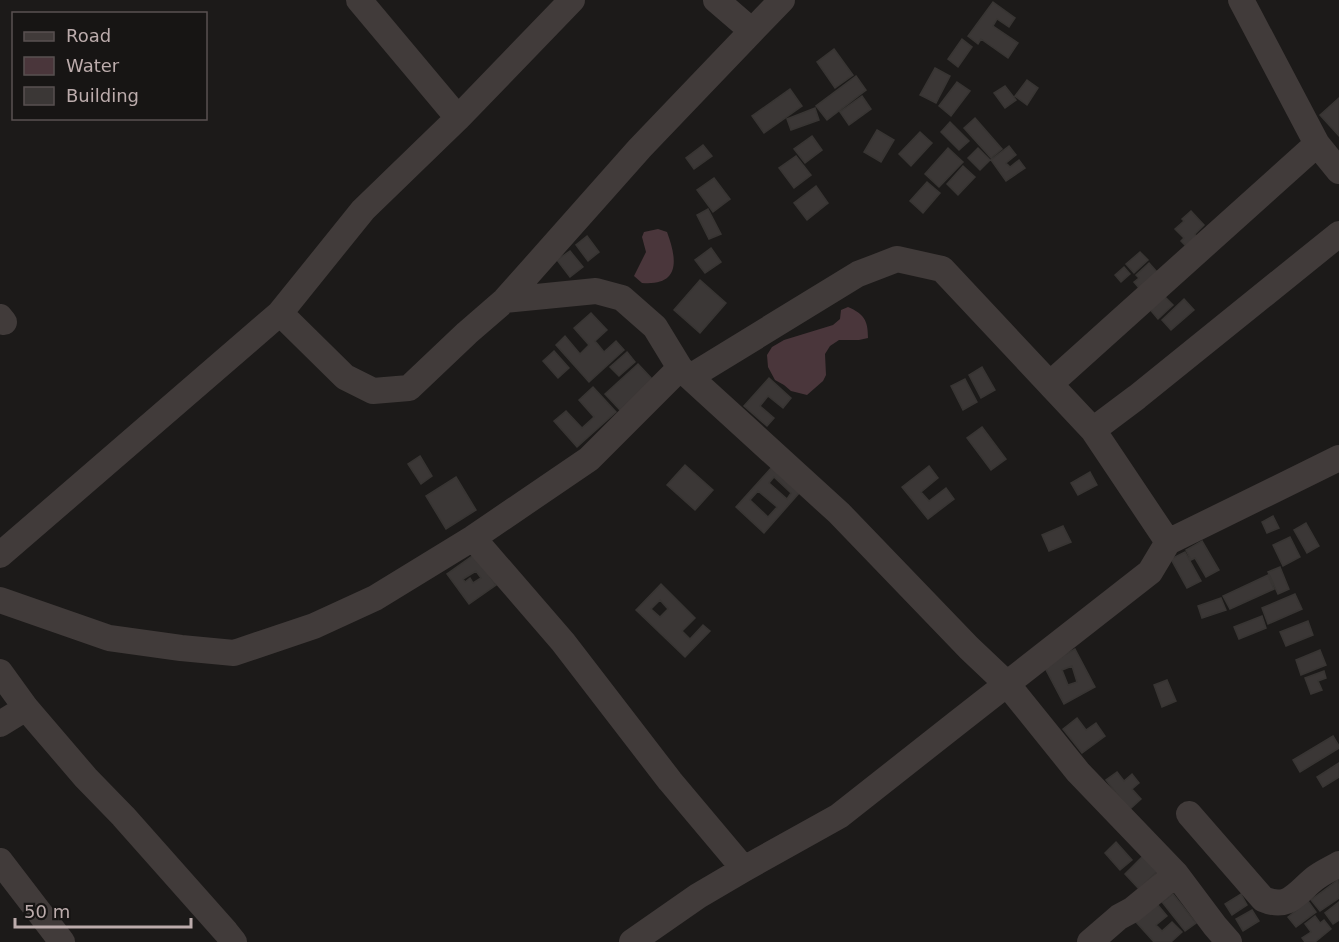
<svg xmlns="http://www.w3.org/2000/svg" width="1339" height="942" font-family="'DejaVu Sans',sans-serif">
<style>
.water{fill:#4a363b}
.building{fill:#3b3736;stroke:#383533;stroke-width:1.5;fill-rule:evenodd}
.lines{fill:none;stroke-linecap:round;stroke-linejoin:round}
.minor{stroke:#413b3a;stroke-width:26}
</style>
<rect width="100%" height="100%" fill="#1c1a19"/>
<!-- water -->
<path class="water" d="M658,229L667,232C677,259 681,286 642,283L634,276L646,252L642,237L644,232Z
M848,307C864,314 868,320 868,338L859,340H839L830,346L825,354L826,375L823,381L807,395L791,391L784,385L775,380L768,367L767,355L772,347L784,340L833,325L840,319L841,310Z"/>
<!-- building -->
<path class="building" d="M993,2L1015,18L1009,27L997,19L993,26L1018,43L1008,58L981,39L978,44L968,36Z
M962,39L972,47L958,67L948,59Z
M834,49L853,75L835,88L817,62Z
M935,68L950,76L936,103L920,95Z
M856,76L866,90L827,120L816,106Z
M1027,80L1038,88L1027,105L1015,96Z
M957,82L970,91L951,116L939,106Z
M1005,86L1016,100L1005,108L994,93Z
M790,89L802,106L764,133L752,116Z
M862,96L871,109L849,125L840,112Z
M1339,98V136L1320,115Z
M815,108L819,120L791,130L787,119Z
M975,118L1002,149L991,158L964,128Z
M950,122L969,141L959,150L941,132Z
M877,130L894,140L881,162L864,152Z
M920,132L932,143L911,166L899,154Z
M812,136L822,150L805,163L794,149Z
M703,145L712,156L694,169L686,158Z
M1009,146L1016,155L1006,163L1010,167L1019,160L1025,168L1006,181L991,160Z
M948,148L963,162L939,187L925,174Z
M978,148L990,160L980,170L968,158Z
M796,156L811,175L794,188L779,168Z
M963,166L975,177L958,195L947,184Z
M714,178L730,199L713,212L697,190Z
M927,182L940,193L923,213L910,201Z
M816,186L828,203L807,220L794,203Z
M708,209L721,234L709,239L697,215Z
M1191,211L1204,225L1195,234L1198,239L1186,246L1181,241L1184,238L1175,229L1184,221L1182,219Z
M587,236L599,252L588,261L576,245Z
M711,248L721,262L705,273L695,260Z
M570,251L583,267L570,277L557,260Z
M1140,252L1148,260L1134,273L1126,264Z
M1149,263L1157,272L1139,288L1134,282L1139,278L1136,275Z
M1124,267L1130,274L1121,282L1115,275Z
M700,280L726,303L700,333L674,310Z
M1162,294L1173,305L1158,319L1148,307Z
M1184,299L1194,310L1171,330L1162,320Z
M591,313L607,330L595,341L604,352L616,341L624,350L589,382L556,345L565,336L580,354L589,345L574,328Z
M554,351L569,368L558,378L543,361Z
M627,352L635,362L619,376L610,367Z
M638,364L653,380L620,410L605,394Z
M982,367L995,390L981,398L969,375Z
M769,378L791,398L783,408L768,396L760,406L774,418L767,426L744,406Z
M965,379L977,402L963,410L951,386Z
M593,387L616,412L577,447L554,421L566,411L582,428L594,417L579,400Z
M982,427L1006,459L991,470L967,438Z
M420,456L432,476L421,484L408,464Z
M685,465L713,490L695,510L667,485Z
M929,466L938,478L921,492L929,501L946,488L954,499L928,519L902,487Z
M772,467L800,492L764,533L736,507ZM774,477L791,493L787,499L769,483ZM758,491L777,507L768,517L750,500Z
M1090,472L1097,485L1078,495L1071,483Z
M456,477L476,510L446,529L426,496Z
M1273,516L1279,528L1267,533L1262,522Z
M1306,523L1319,546L1307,553L1294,530Z
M1063,526L1071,542L1049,551L1042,535Z
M1290,537L1300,557L1283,566L1273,545Z
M1202,541L1219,570L1206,577L1195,558L1191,560L1186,550Z
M1185,552L1201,581L1187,588L1171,559Z
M475,554L496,585L469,604L447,574ZM476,571L481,578L473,583L470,578L465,582L463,579Z
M1280,567L1289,589L1278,594L1268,572Z
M1268,575L1274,589L1230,609L1223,596Z
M661,584L695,618L682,631L690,639L703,625L710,631L685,657L636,610ZM660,600L668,609L660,617L651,609Z
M1295,594L1302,609L1268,624L1262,608Z
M1221,598L1226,610L1202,618L1198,606Z
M1262,616L1266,628L1239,639L1234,627Z
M1308,621L1313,635L1286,646L1280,632Z
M1075,649L1095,687L1064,704L1044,666ZM1072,666L1077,682L1068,685L1062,670Z
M1320,650L1326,665L1301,675L1296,660Z
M1324,671L1326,678L1318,681L1322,690L1311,694L1305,678Z
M1167,680L1176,701L1162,707L1154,685Z
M1077,718L1086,730L1096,723L1105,736L1082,753L1063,729Z
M1333,736L1339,746V748L1300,772L1293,760Z
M1339,763V777L1323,787L1317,777Z
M1117,772L1124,781L1132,774L1139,783L1132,789L1141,799L1129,810L1106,780Z
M1116,842L1132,860L1120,870L1105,853Z
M1145,854L1160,869L1139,889L1125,874Z
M1338,880L1339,898L1320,911L1311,900Z
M1173,894L1196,923L1185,931L1162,902Z
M1241,894L1247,905L1232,915L1225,904Z
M1308,901L1316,912L1296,927L1288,917Z
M1339,902V920L1333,924L1325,913Z
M1157,904L1167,916L1156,925L1162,931L1172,922L1182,932L1171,942H1154L1136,922Z
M1252,910L1259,921L1243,931L1236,919Z
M1315,916L1320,923L1324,920L1331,929L1315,942H1305L1302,938L1311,932L1305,924Z"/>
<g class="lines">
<!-- minor -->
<path class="minor" d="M359,0L458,118
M716,0L752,31L782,0
M1241,0L1317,144L1339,171
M505,300L596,291L622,298L655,327L680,368L839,513L969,648L1007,684L1078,772L1176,874L1215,926L1229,942
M280,313L345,377L373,391L409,388L467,333L505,300L640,148L752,31
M0,317L4,322
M690,377L858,274L897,259L942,269L1093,430L1168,542
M1050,384L1317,144
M1093,430L1137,397L1339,234
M473,538L563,642L670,781L744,869
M0,555L280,313L363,210L458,118L572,0
M0,600L109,638L181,648L234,653L314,626L375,598L473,538L589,459L680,368
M0,672L26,708L86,778L123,816L226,932L234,942
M0,724L26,708
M1189,814L1263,899C1288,910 1296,894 1314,879C1321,873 1331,869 1339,864
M0,861L62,942
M632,942L698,896L744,869L839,816L957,723L1150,572L1168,542L1339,458
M1090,942L1119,917L1132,910L1176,874"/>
</g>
<!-- legend -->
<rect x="12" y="12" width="195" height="108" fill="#171514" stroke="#595151" stroke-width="1.5"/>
<rect x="24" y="32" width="30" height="9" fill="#413b3a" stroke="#595151" stroke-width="1.5"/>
<text x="66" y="42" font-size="18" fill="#bcacac">Road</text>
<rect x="24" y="57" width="30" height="18" fill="#4a363b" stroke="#595151" stroke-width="1.5"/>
<text x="66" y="72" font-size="18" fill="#bcacac">Water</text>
<rect x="24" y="87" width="30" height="18" fill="#3b3736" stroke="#595151" stroke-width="1.5"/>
<text x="66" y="102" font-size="18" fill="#bcacac">Building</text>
<!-- scale -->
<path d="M15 918v9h176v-9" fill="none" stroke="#bcacac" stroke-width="3"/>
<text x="24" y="918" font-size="18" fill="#bcacac" stroke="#171514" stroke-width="4.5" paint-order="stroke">50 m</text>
</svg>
